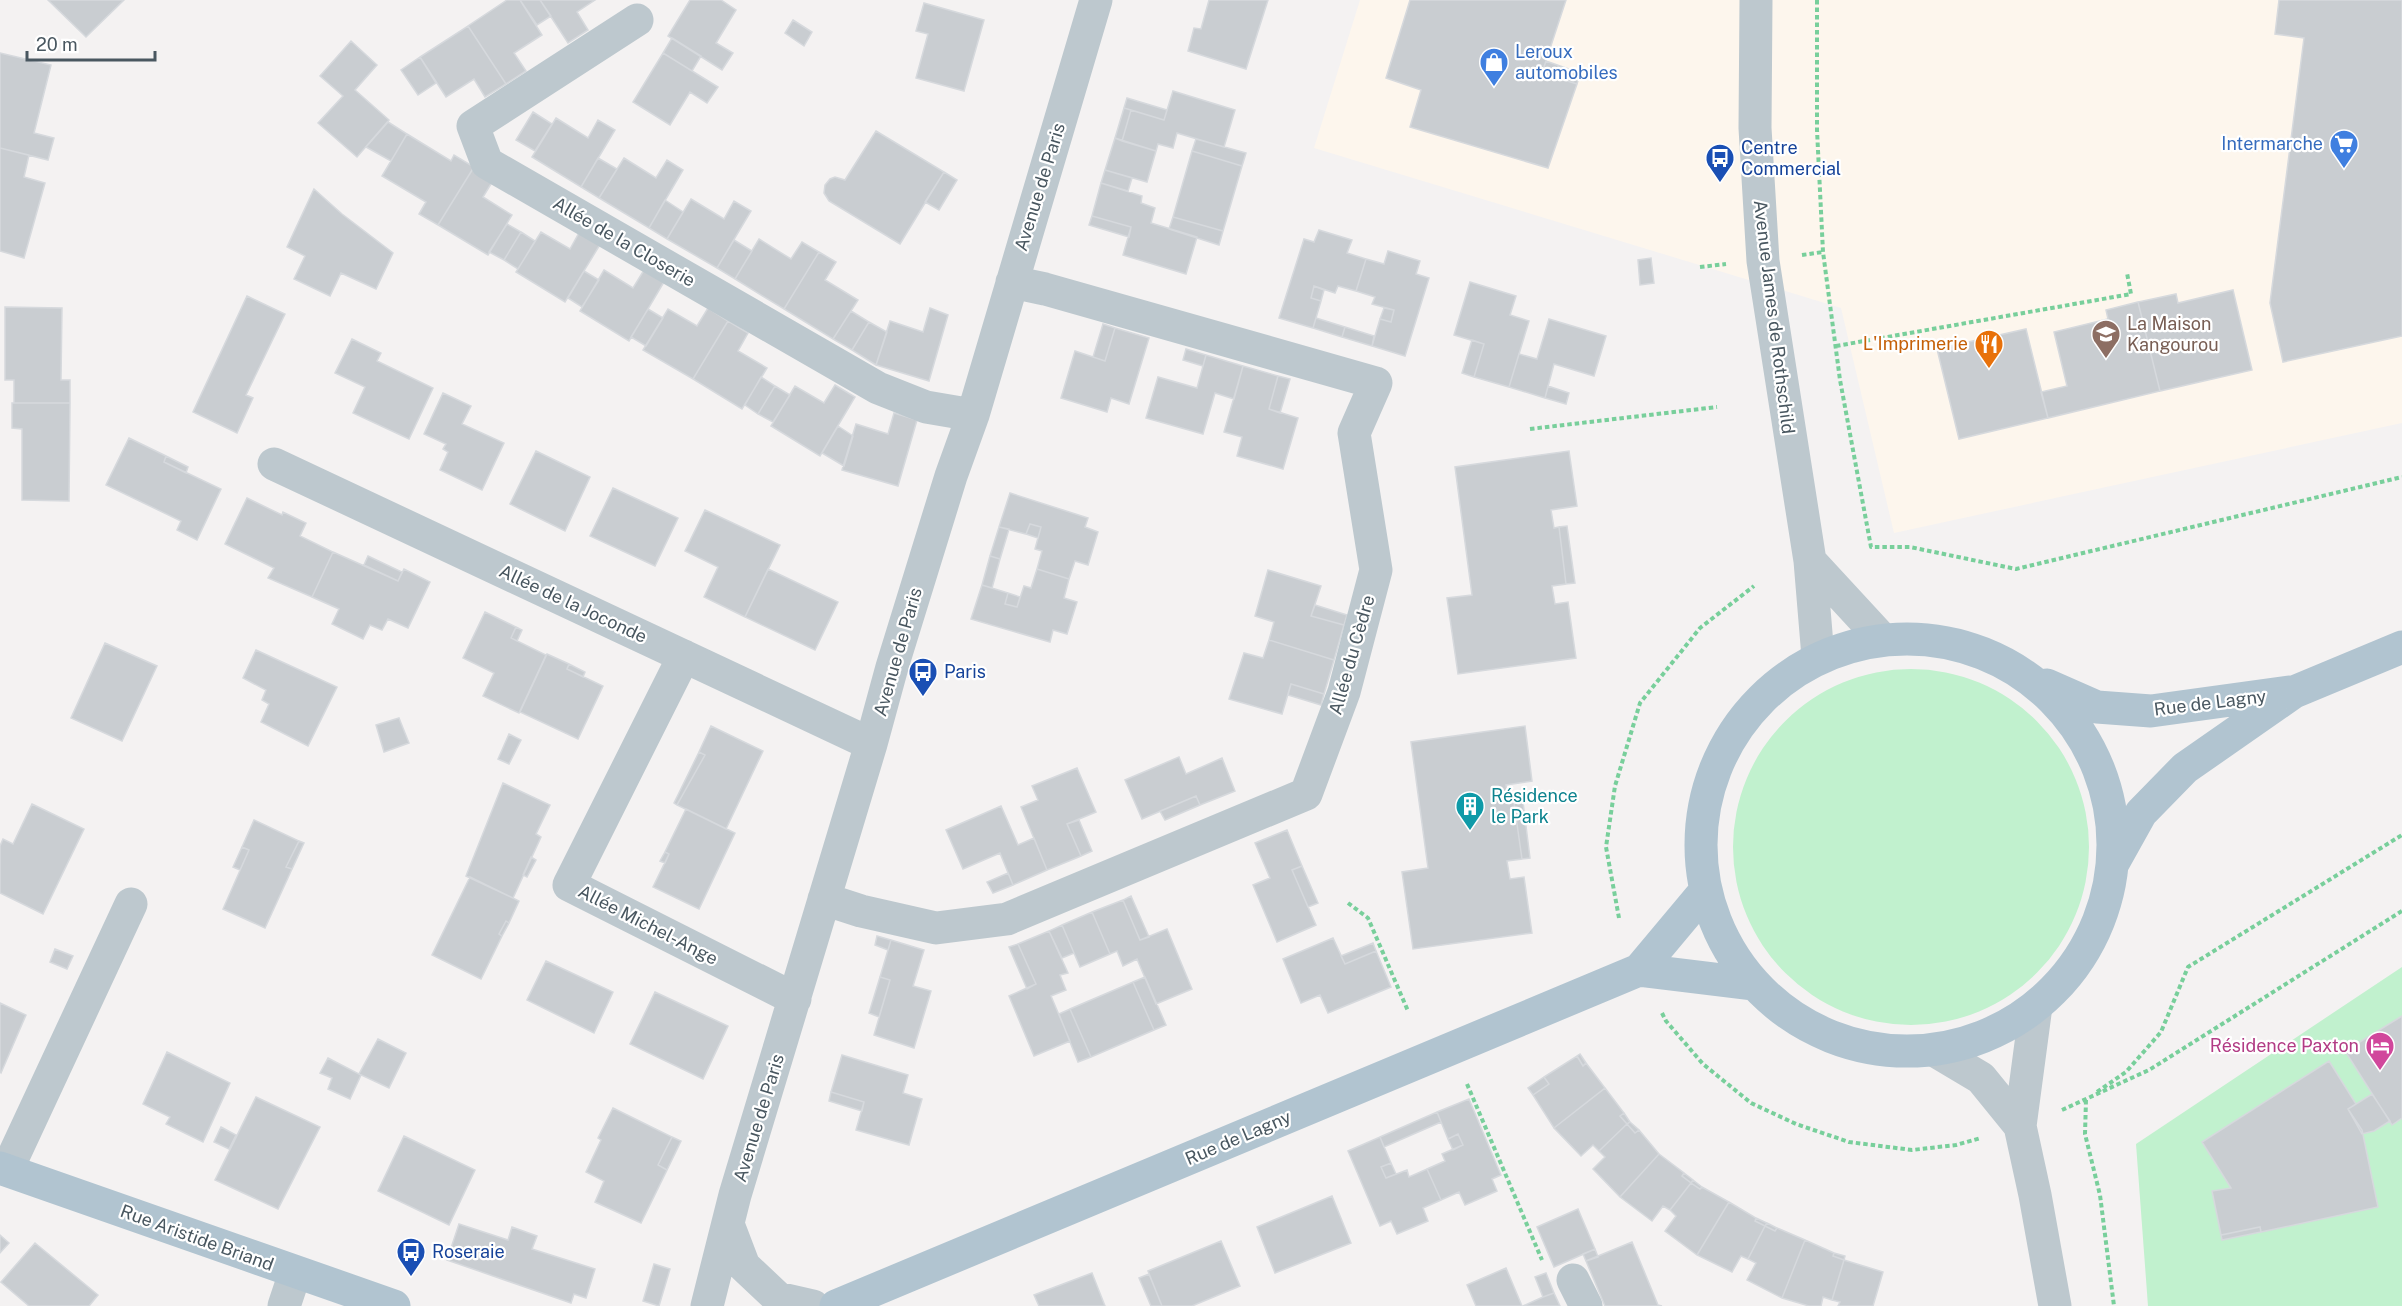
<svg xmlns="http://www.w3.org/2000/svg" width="2402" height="1306" font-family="'Public Sans',sans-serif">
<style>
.commercial{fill:#fdf6ed}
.green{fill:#c1f1ce}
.building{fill:#c9cdd1;stroke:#d6d9dd;stroke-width:1.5}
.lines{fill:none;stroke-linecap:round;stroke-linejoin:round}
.path{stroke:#78cf9b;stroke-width:4;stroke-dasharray:4.5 3;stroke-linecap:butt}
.minor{stroke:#bdc8ce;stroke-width:33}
.major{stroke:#b1c4d0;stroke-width:33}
.labels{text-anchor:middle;stroke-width:4.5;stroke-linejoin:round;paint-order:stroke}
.shop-label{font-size:18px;fill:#366cbe;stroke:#fff;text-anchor:start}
.transit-label{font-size:18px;fill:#164399;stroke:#fff;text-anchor:start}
.street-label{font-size:18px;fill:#495760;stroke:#fff}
.education-label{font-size:18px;fill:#785e54;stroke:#fff;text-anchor:start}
.food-label{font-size:18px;fill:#c56008;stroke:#fff;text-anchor:end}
.culture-label{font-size:18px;fill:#0d838f;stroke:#fff;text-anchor:start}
.hotel-label{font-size:18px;fill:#b23c85;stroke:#fff;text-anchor:end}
</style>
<rect width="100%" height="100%" fill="#f4f2f2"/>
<!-- commercial -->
<path class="commercial" d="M1360,0H2402V423L1894,533L1841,308L1314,148Z"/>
<!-- green -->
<path class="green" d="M1733 847a178 178 0 1 1 356 0a178 178 0 1 1-356 0Z
M2402,967V1306H2148L2136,1144Z"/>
<!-- building -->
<path class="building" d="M48,0H124L86,37Z
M507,0H520L542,35L514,53L526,71L506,84L468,26Z
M520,0H540L551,16L537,25Z
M540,0H595L577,12L588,30L568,43Z
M690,0H721L736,10L716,43L733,53L722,70L668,36Z
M1209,0H1268L1246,69L1188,51L1194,28L1201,29Z
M1410,0H1566L1542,73L1577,84L1548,168L1410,127L1421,90L1386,78Z
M2279,0H2402V336L2283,362L2270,303L2304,38L2275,34Z
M924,3L984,20L964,91L916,78L928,34L916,31Z
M793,20L812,32L804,46L785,33Z
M468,26L506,84L485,97L474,79L446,97L420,57Z
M672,38L701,56L692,71L663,53Z
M351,41L377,65L355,90L389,120L357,157L318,123L343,96L320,76Z
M0,53L51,65L34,133L54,138L48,160L0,148Z
M663,53L718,87L707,103L690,92L670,125L633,102Z
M420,57L436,83L418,95L401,70Z
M1546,61L1580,73L1577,84L1542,73Z
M1173,91L1235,110L1224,147L1177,133L1173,148L1158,144L1156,151L1122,141L1131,110L1164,120Z
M1127,98L1167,110L1164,120L1124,108Z
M1124,108L1131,110L1122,141L1115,138Z
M533,112L552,124L535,151L516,140Z
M556,118L588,138L598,120L615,130L581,187L532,157Z
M388,122L407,134L391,161L366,147Z
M876,131L944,172L900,244L829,201L824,193L825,185L830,179L835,177L845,180Z
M407,134L451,161L454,155L474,167L438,225L419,214L426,202L382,176Z
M1115,138L1156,151L1147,182L1105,170Z
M1196,139L1246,153L1242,166L1192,151Z
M0,148L29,155L24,177L45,183L24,258L0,251Z
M1192,151L1242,166L1223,231L1173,217Z
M598,158L617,169L599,198L581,187Z
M624,158L656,178L667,160L683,170L649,228L599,198Z
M474,167L494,179L483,197L512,215L488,255L438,225Z
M1105,170L1132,178L1128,191L1101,183Z
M944,172L957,180L939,210L925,202Z
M1101,183L1142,196L1141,203L1155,208L1151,223L1197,237L1186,274L1123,255L1131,227L1092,216Z
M314,189L342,214L393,253L376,289L341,273L330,296L294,279L305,256L287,247Z
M691,199L724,219L734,201L751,211L717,268L667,239Z
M665,200L683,212L667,239L649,228Z
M1092,216L1131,227L1129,237L1089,225Z
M1173,217L1223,231L1219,245L1169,229Z
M507,224L521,232L504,260L489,252Z
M1319,230L1352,240L1347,253L1366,259L1356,291L1338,286L1335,293L1314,286L1311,298L1321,301L1313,328L1279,318L1304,239L1314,242Z
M580,231L601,243L565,302L516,272L541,232L570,249Z
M521,232L535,241L518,269L504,260Z
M759,239L791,259L802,242L819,252L784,309L735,279Z
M734,240L752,251L735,279L717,268Z
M1388,251L1420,261L1416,274L1429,278L1405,356L1372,346L1380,319L1391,322L1394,310L1372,304L1375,297L1356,291L1366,259L1384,264Z
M819,252L836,262L825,280L858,300L833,339L784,309Z
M1651,258L1654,283L1640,285L1638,260Z
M604,270L633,288L644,270L664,282L629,341L580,311Z
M584,271L599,280L582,307L568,298Z
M1470,282L1516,296L1510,315L1529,321L1509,387L1474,377L1484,344L1454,335Z
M1314,286L1324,290L1321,301L1311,298Z
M2233,290L2252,370L2160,391L2138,302L2176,294L2178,303Z
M247,296L285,314L246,395L253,398L237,433L193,412Z
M2138,302L2160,391L2048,418L2041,392L2067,386L2054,332L2108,319L2106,310Z
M5,307L62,308L61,380H70V403H14V380H5Z
M708,308L728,321L693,379L643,350L668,309L697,326Z
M930,308L948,315L929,381L876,365L890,321L923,332Z
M1384,308L1394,310L1391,322L1380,319Z
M648,309L663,318L646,346L631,337Z
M851,311L869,322L852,350L833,339Z
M1316,318L1345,327L1342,337L1313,328Z
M1549,319L1606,336L1594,376L1554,364L1545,398L1509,387L1519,354L1537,359Z
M728,321L748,333L738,351L767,368L742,409L693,379Z
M869,322L887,332L876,365L852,350Z
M1103,324L1115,328L1105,361L1093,357Z
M1345,327L1374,336L1372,346L1342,337Z
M1115,328L1149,338L1129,404L1111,398L1107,412L1061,398L1075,351L1105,361Z
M2026,329L2048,418L1959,439L1937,349Z
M352,339L381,353L377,361L433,388L409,439L353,413L365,387L335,373Z
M1472,340L1484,344L1474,377L1462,373Z
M1186,349L1206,355L1203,366L1183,360Z
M1206,355L1243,366L1234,399L1215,393L1203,434L1146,418L1158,377L1197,388Z
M1243,366L1278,376L1269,409L1298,418L1283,469L1237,456L1242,437L1224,432Z
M1278,376L1290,379L1280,413L1269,409Z
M761,377L775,386L758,414L745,405Z
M835,385L855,397L820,456L771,426L795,386L824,403Z
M775,386L790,395L773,422L758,414Z
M1548,386L1569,393L1566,404L1545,398Z
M443,393L471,406L462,424L504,443L482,490L440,470L448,452L443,449L446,444L424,434Z
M12,403H70L69,501L22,500V429L12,428Z
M894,413L917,420L898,486L842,470L856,424L888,434Z
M838,426L853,436L844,466L822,453Z
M129,438L166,456L164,462L221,489L197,540L177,530L181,521L106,485Z
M536,451L590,477L565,531L510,504Z
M1569,451L1577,506L1551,510L1554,528L1559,527L1566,584L1552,586L1555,604L1568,602L1576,658L1458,674L1447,598L1472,595L1455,467Z
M166,456L188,467L186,473L164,462Z
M613,488L678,518L655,566L590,536Z
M1010,493L1088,518L1085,527L1098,532L1088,565L1075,561L1069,579L1037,569L1042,551L1035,549L1041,527L1030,524L1026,534L999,527Z
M247,498L282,515L283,512L306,523L300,536L333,552L312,597L268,578L274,568L225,544Z
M705,510L780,545L745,617L704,597L718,567L685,551Z
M1030,524L1041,527L1038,538L1026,534Z
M1567,526L1575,583L1566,584L1559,527Z
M999,527L1009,529L1000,559L990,556Z
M333,552L398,581L404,569L430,582L408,628L388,619L382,630L370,625L363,639L332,624L339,609L312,597Z
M368,556L402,572L398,581L364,565Z
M990,556L1000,559L992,588L982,585Z
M768,569L838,602L815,650L745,617Z
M1037,569L1069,579L1064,598L1077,602L1067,634L1053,630L1050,642L971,619L982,585L1008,593L1005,604L1017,607L1024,586L1031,588Z
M1268,570L1321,586L1311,616L1344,625L1334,660L1269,640L1274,622L1255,616Z
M1008,593L1020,597L1017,607L1005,604Z
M1315,605L1347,615L1344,625L1311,616Z
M485,612L516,627L511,638L546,655L519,713L483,696L494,673L463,658Z
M516,627L522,630L517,641L511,638Z
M1269,640L1334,660L1324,694L1291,684L1282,714L1229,699L1244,653L1263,658Z
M105,643L157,666L122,741L71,718Z
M256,650L337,687L308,746L261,722L269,704L262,700L266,690L243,678Z
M547,654L569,664L567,669L603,686L578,739L520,712Z
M569,664L585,672L583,677L567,669Z
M1291,684L1324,694L1321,705L1288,695Z
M399,718L409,743L384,752L376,725Z
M711,726L763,751L726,829L677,805L705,755L699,752Z
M1525,726L1532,781L1506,785L1509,803H1514L1522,859L1507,861L1510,879L1524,877L1532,933L1413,949L1402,872L1428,868L1411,742Z
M509,734L521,740L509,764L498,759Z
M699,752L705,755L677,805L674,803Z
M1179,757L1186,774L1222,758L1235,791L1200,805L1196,796L1142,819L1125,780Z
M1077,768L1096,812L1067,824L1081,856L1047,870L1021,807L1038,800L1032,786Z
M503,783L550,805L536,834L541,837L513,898L466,876Z
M1196,796L1200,805L1165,820L1160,811Z
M1523,802L1530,858L1522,859L1514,803Z
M32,804L84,829L43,914L0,893V846L3,839L13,844Z
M1001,806L1018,845L1034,838L1047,870L1013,885L1000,853L963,869L946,830Z
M686,809L735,833L699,909L653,887L669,854L665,852Z
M254,820L299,841L286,867L292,869L265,928L223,909L249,850L242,847Z
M1079,820L1092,851L1081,856L1067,824Z
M1287,830L1302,866L1292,870L1316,925L1277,942L1253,885L1270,878L1255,843Z
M299,841L304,843L292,869L286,867Z
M242,847L249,850L240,870L233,867Z
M665,852L669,854L665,863L660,861Z
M531,857L536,860L527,877L523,875Z
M1302,866L1318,903L1308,907L1292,870Z
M1008,873L1013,885L993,893L987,882Z
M470,877L519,901L509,923L506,921L499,934L502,936L481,979L432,955Z
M1131,896L1149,937L1140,940L1123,900Z
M1123,900L1140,940L1167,929L1192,989L1156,1004L1137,959L1123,966L1117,951L1110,954L1092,912Z
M1092,912L1110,954L1080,967L1062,925Z
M506,921L509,923L502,936L499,934Z
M1062,925L1074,953L1062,958L1049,931Z
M1049,931L1068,973L1060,975L1066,990L1051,996L1070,1041L1034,1056L1009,996L1036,984L1018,944Z
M877,936L891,940L888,950L875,945Z
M1333,938L1345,964L1376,951L1391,987L1328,1013L1320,995L1301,1003L1283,959Z
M891,940L924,950L913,986L931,991L914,1048L874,1035L890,980L880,977Z
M1373,943L1376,951L1345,964L1341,956Z
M1018,944L1036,984L1027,989L1009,947Z
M55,949L73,956L67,969L50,962Z
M546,961L613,992L594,1033L527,1000Z
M880,977L890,980L879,1017L869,1013Z
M1145,977L1166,1025L1154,1030L1133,982Z
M1133,982L1154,1030L1091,1057L1070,1009Z
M655,992L728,1026L703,1079L630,1044Z
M0,1003L26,1015L1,1073L0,1072Z
M1070,1009L1091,1057L1078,1062L1059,1014Z
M2402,1016V1118L2392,1125L2345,1051Z
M378,1039L406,1053L389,1088L359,1074Z
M167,1052L230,1083L203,1142L166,1124L170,1117L143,1104Z
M1580,1054L1586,1063L1583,1066L1577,1056Z
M842,1055L908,1075L903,1093L922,1099L909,1145L856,1130L864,1102L831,1092Z
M1577,1056L1583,1066L1586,1063L1605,1088L1554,1128L1533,1095L1549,1084L1544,1077Z
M328,1058L361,1075L350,1099L328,1089L332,1078L320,1073Z
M2329,1061L2356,1104L2348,1109L2362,1130L2378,1207L2261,1232L2260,1227L2221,1235L2212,1191L2231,1188L2202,1142Z
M1544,1077L1549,1084L1533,1095L1528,1088Z
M1605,1088L1624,1113L1620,1116L1627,1124L1599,1151L1593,1145L1581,1156L1554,1128Z
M831,1092L864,1102L862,1111L829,1101Z
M2372,1094L2390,1121L2374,1131L2362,1134L2348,1109Z
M256,1097L320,1127L278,1209L215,1180Z
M1469,1099L1501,1175L1492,1179L1497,1191L1465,1205L1459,1192L1441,1200L1427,1169L1445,1161L1442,1154L1463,1145L1458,1134L1448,1139L1437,1112Z
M613,1108L672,1137L658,1165L667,1170L641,1223L595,1202L604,1181L586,1172L601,1140L598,1138Z
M1437,1112L1441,1122L1384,1147L1380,1137Z
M1624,1113L1630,1122L1627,1124L1620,1116Z
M1630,1122L1639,1130L1635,1133L1627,1124Z
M1627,1124L1635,1133L1639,1130L1659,1154L1620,1197L1593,1169L1605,1157L1599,1151Z
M221,1127L236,1135L229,1149L214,1142Z
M1458,1134L1463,1145L1453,1150L1448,1139Z
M404,1136L475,1170L449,1225L378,1191Z
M672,1137L681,1141L667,1170L658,1165Z
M1380,1137L1391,1163L1381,1167L1386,1178L1407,1170L1409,1177L1427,1169L1441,1200L1423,1208L1428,1221L1397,1234L1391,1221L1380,1226L1348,1151Z
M1659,1154L1684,1173L1682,1176L1691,1183L1670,1210L1663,1206L1652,1221L1620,1197Z
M1391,1163L1396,1174L1386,1178L1381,1167Z
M1684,1173L1693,1180L1691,1183L1682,1176Z
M1693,1180L1702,1187L1700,1189L1691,1183Z
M1691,1183L1700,1189L1702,1187L1729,1202L1697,1255L1665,1231L1676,1216L1670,1210Z
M1332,1196L1351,1243L1275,1273L1257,1227Z
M1729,1202L1756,1218L1755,1221L1765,1226L1748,1259L1741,1256L1732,1272L1697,1255Z
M1578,1209L1595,1249L1554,1267L1537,1227Z
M1756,1218L1767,1223L1765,1226L1755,1221Z
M1767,1223L1777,1228L1775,1231L1765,1226Z
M459,1224L508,1240L512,1227L537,1236L532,1249L595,1269L586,1298L574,1294L571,1303L447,1260Z
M1765,1226L1775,1231L1777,1228L1805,1240L1782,1298L1747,1280L1756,1263L1748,1259Z
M2260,1227L2261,1232L2222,1240L2221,1235Z
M0,1235L9,1243L0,1253Z
M1805,1240L1834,1253L1833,1256L1844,1260L1832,1300L1823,1297L1821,1306H1809L1782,1298Z
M1221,1241L1240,1286L1192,1306H1162L1148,1271Z
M1632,1242L1658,1305L1662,1306H1605L1586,1261Z
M35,1243L98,1295L89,1306H29L1,1282Z
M1595,1249L1598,1257L1586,1261L1583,1254Z
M1834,1253L1845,1256L1844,1260L1833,1256Z
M1844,1260L1883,1272L1873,1306H1838L1840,1302L1832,1300Z
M654,1264L670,1269L659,1306L643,1301Z
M1506,1268L1522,1306H1476L1467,1285Z
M1092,1273L1105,1306H1039L1034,1295Z
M1546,1273L1554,1293L1543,1297L1535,1277Z
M1149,1274L1162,1306H1151L1139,1278Z
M1554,1293L1560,1306H1523L1543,1297Z"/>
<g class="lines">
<!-- path -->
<path class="path" d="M1817,0V130L1823,252L1840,380L1871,547H1910L2016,569L2402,477
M1802,255L1823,252
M1700,267L1726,264
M1836,346L2131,294L2127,273
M1530,429L1717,407
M1348,903L1368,918L1408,1011
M1619,918L1606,847L1615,786L1640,703L1700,628L1754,586
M1662,1013L1666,1021L1703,1064L1751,1103L1796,1124L1849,1142L1912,1150L1956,1145L1981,1138
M1467,1084L1542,1260
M2097,1092L2126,1072L2161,1032L2188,967L2402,835
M2086,1100L2085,1134L2100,1195L2114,1306
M2062,1110L2149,1070L2402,911"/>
<!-- minor -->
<path class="minor" d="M1756,0L1755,128L1763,261L1810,561L1818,657
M637,20L473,126L487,163L878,388L926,407L973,415
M274,464L871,744
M1810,561L1882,639
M684,656L569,885L795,999
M824,899L861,911L936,928L1007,919L1306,794L1344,692L1376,570L1354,433L1376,383L1045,289L1012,282
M2036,1006L2020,1126L2035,1195L2055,1306
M1934,1050L1981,1078L2020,1126
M7,1170L131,904
M728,1224L744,1266L778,1298L813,1306
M1573,1280L1586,1306
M284,1306L295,1273
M707,1306L735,1195L871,744L892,667L951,476L973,415L1096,0"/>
<!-- major -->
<path class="major" d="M1701 845a206 206 0 1 1 412 0a206 206 0 1 1-412 0Z
M2047,685L2097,707L2151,711L2289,692
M2112,865L2141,813L2185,768L2294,692L2402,647
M1639,970L1754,984
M0,1168L394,1306
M836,1306L1639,970L1706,890"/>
</g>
<!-- icons -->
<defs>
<g id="shop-pin" transform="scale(1.5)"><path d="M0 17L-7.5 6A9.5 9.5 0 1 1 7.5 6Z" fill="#3f7fe0" stroke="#fff"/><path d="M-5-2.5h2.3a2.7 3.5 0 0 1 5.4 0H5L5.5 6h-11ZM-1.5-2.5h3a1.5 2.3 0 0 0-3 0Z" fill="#fff"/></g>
<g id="supermarket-pin" transform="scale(1.5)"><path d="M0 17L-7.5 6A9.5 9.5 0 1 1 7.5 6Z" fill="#3f7fe0" stroke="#fff"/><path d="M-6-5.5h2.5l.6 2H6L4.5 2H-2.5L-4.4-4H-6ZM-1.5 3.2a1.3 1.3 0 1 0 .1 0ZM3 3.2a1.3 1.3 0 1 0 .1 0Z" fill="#fff"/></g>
<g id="bus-pin" transform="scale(1.5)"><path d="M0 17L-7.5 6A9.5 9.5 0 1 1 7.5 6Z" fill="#1a4fb4" stroke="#fff"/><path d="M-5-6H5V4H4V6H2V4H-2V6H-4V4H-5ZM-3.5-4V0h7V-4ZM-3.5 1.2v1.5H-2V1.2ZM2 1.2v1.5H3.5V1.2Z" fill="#fff"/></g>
<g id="school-pin" transform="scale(1.5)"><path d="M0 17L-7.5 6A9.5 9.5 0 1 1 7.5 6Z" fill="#8d6e63" stroke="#fff"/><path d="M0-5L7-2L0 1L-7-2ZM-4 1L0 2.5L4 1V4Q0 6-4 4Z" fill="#fff"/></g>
<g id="restaurant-pin" transform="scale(1.5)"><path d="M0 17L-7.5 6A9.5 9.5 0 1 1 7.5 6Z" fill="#e8710a" stroke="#fff"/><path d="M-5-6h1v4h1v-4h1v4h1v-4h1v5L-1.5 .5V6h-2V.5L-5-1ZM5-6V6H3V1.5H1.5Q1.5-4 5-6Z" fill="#fff"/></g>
<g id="building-pin" transform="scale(1.5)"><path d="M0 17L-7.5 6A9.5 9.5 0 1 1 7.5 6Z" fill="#0f9aa8" stroke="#fff"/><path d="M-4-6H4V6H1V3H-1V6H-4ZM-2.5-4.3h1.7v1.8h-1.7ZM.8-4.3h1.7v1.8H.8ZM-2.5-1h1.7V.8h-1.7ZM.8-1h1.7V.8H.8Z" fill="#fff"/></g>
<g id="hotel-pin" transform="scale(1.5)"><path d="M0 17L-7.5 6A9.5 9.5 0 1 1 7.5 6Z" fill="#d1479c" stroke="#fff"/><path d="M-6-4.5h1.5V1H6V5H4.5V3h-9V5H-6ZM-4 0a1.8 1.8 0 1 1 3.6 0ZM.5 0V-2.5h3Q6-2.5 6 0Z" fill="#fff"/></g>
</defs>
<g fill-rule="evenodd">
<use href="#shop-pin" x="1494" y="62"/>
<use href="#supermarket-pin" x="2344" y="144"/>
<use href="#bus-pin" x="1720" y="158"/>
<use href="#school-pin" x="2106" y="334"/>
<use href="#restaurant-pin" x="1989" y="344"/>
<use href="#bus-pin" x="923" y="672"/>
<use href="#building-pin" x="1470" y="806"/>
<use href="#hotel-pin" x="2380" y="1046"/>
<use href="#bus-pin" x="411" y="1252"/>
</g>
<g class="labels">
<!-- shop labels -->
<g class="shop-label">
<text x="1515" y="58">Leroux<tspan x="1515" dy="21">automobiles</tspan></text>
<text x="2323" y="150" text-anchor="end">Intermarche</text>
</g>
<!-- transit labels -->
<g class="transit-label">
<text x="1741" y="154">Centre<tspan x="1741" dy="21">Commercial</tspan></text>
<text x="944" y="678">Paris</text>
<text x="432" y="1258">Roseraie</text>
</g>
<!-- street labels -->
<g class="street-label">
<text transform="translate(1040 187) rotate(-73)" y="6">Avenue de Paris</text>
<text transform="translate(624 242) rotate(30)" y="6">Allée de la Closerie</text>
<text transform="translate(1774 317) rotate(83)" y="6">Avenue James de Rothschild</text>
<text transform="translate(573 604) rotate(25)" y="6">Allée de la Joconde</text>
<text transform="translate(898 652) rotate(-74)" y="6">Avenue de Paris</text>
<text transform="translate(1352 655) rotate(-74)" y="6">Allée du Cèdre</text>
<text transform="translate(2210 703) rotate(-7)" y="6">Rue de Lagny</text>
<text transform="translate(648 925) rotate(27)" y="6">Allée Michel-Ange</text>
<text transform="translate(759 1118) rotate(-73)" y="6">Avenue de Paris</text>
<text transform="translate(1238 1138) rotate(-23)" y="6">Rue de Lagny</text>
<text transform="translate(197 1238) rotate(20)" y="6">Rue Aristide Briand</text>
</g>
<!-- education labels -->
<g class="education-label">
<text x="2127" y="330">La Maison<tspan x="2127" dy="21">Kangourou</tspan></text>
</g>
<!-- food labels -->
<g class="food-label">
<text x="1968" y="350">L'Imprimerie</text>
</g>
<!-- culture labels -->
<g class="culture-label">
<text x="1491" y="802">Résidence<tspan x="1491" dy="21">le Park</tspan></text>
</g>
<!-- hotel labels -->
<g class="hotel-label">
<text x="2359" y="1052">Résidence Paxton</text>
</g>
</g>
<!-- scale -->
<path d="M27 51v9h128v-9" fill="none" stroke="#495760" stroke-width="3"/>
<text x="36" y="51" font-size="18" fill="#495760" stroke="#ffffff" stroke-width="4.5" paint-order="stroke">20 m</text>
</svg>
